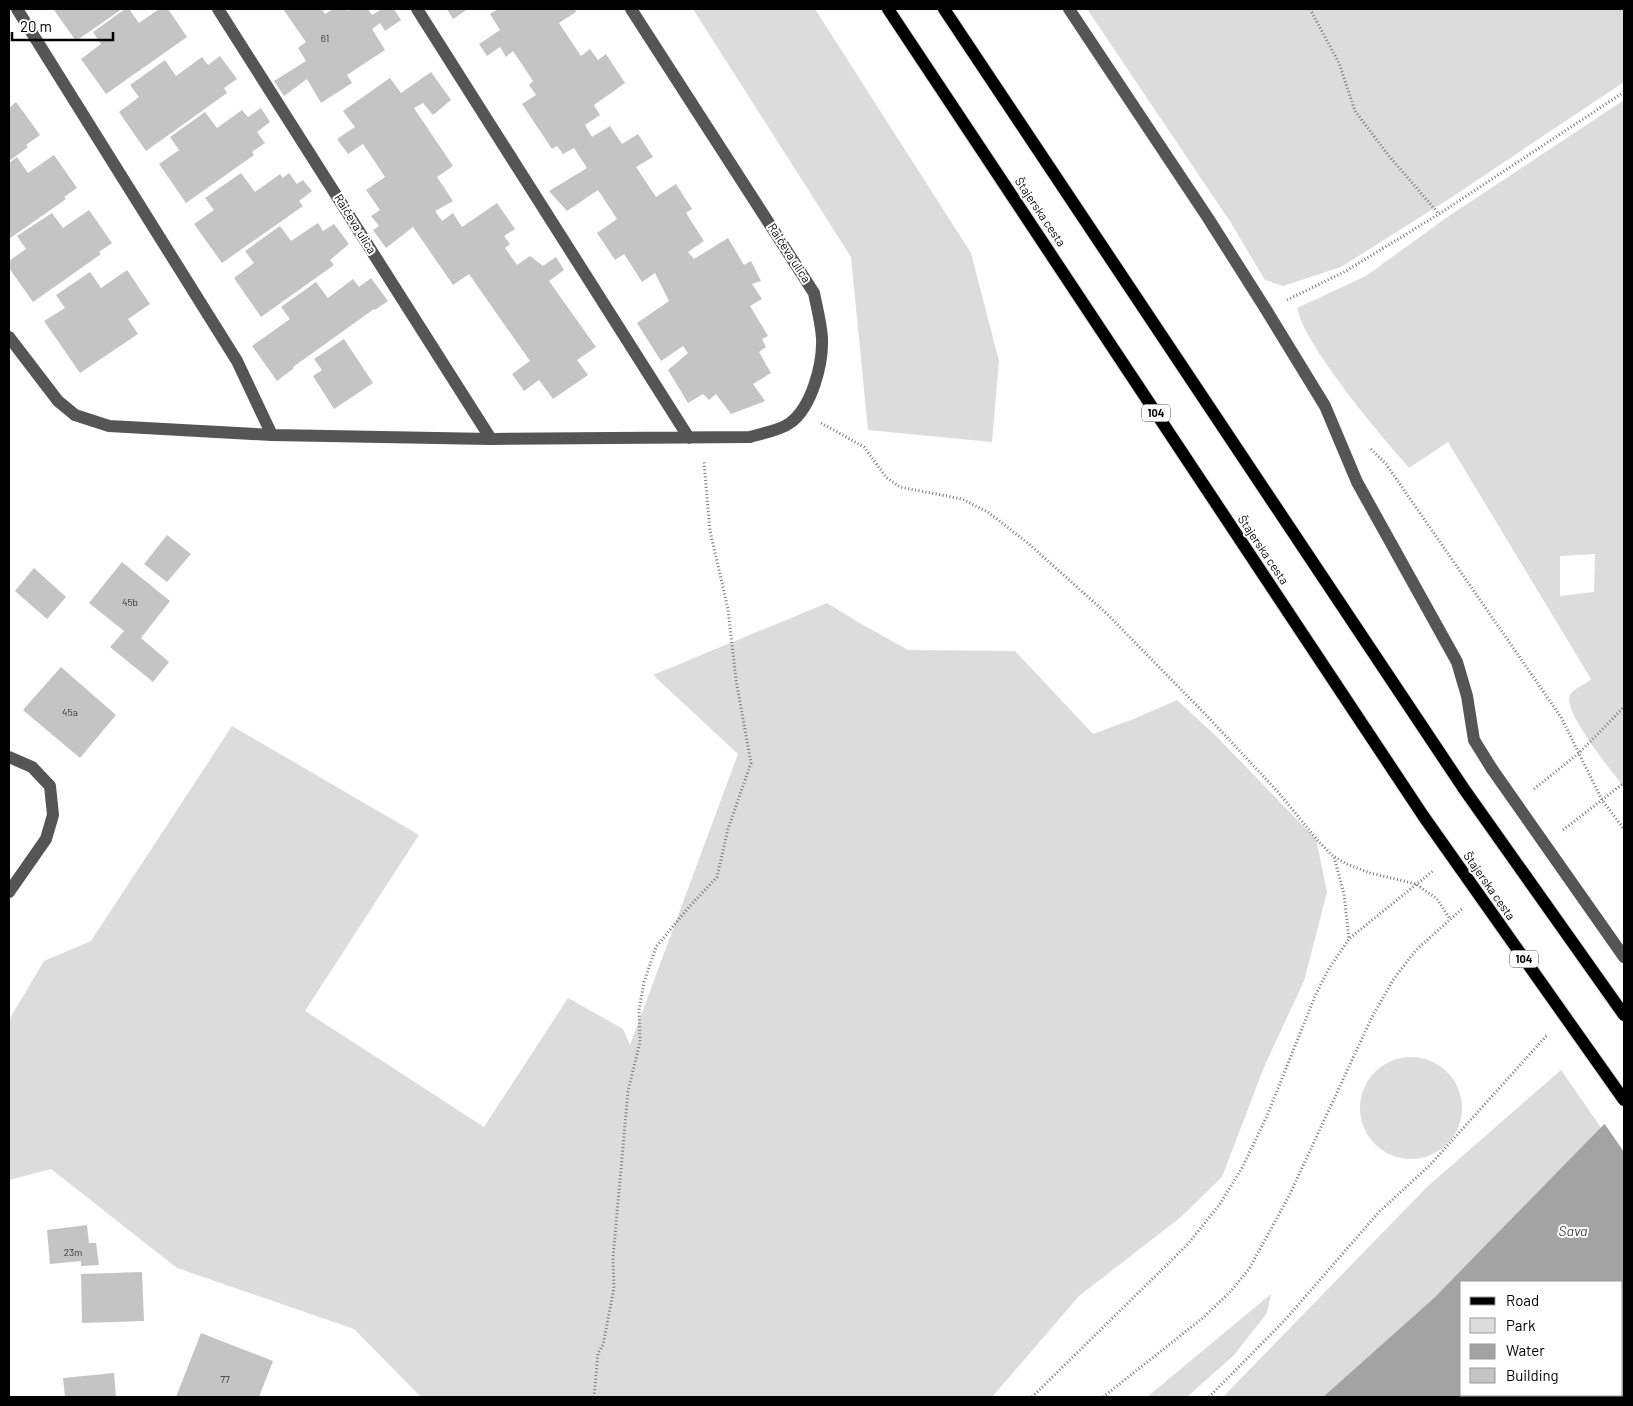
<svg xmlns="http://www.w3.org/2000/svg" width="1633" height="1406" font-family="Barlow,sans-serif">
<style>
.green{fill:#dcdcdc;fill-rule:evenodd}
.water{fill:#a3a3a3;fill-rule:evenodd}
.pier{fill:#fff}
.building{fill:#c4c4c4}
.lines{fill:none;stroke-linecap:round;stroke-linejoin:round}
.major-casing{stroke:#dbdbdb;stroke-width:14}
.path{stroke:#777;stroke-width:3;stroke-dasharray:1 2.5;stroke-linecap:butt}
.minor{stroke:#555;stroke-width:12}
.major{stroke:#000;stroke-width:12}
.major-bridge-casing{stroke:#dbdbdb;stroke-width:14;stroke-linecap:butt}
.minor-bridge{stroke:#555;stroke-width:12}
.major-bridge{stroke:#000;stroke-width:12}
.labels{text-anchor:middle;stroke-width:4;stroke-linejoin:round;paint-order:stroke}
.number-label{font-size:10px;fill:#313131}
.shield{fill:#fff;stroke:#4c4c4c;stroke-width:1}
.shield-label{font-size:11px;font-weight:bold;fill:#000}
.street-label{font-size:12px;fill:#000;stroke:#fff}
.water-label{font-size:14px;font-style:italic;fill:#444;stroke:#fff}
</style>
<rect width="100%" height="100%" fill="#fff"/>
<!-- green -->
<path class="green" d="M693,9H815L971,253L999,361L992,442L868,430L851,257Z
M1087,9H1624V82L1449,199L1341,267L1283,286L1265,280L1231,223Z
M1624,100V787C1614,774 1561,710 1570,695C1573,689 1586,684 1591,679L1448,442L1409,468C1377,431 1346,394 1319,353C1310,338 1301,325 1297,308L1366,276L1446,218ZM1595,554L1594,592L1560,596V556Z
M827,603L856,621L908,650L1015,651L1093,734L1136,718L1177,700L1215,735L1316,839L1327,892L1304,981L1264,1067L1222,1177L1181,1217L1079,1296L992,1397H421L354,1329L177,1268L51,1169L9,1180V1020L44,961L91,941L232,726L419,835L305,1011L484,1127L568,998L623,1029L630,1045L738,754L653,675Z
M1360 1108a51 51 0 1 1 102 0a51 51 0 1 1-102 0Z
M1561,1070L1602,1129L1434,1298L1323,1397H1223L1427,1187Z
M1271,1294L1267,1313L1234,1355L1187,1397H1147Z"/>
<!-- water -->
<path class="water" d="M1624,1104V1397H1323L1434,1298ZM1462,1282H1622V1395H1462Z"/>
<!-- pier -->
<path class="pier" d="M1622,1102H1624V1152L1604,1123Z"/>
<!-- building -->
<path class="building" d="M56,9H122L76,41L54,10Z
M125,9H129L139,23L159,9H168L187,37L106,94L81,59L101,44L93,32Z
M283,9H322L325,14L333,9H347L348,11L351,9H368L372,15L382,9H394L401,20L385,31L380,23L372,29L385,50L347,75L352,83L321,103L307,79L284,96L274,81L306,61L298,48L306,42Z
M447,9H468L453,19Z
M498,9H575L576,12L559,23L581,56L590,49L598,60L606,54L625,83L594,105L600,115L585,125L592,137L610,126L622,144L638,134L653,157L636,167L656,197L676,184L692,209L686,213L704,241L688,252L694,259L728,238L744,265L751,261L761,281L752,284L762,299L750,306L768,336L762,339L766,347L759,352L771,373L753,384L765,401L731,414L716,394L709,400L703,394L688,403L668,370L688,353L683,346L661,361L637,323L669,301L655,273L642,282L624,254L615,260L597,233L617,219L598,190L567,211L549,191L587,168L574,148L563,154L557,146L552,149L522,104L536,95L529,85L533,81L513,51L506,57L500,47L487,56L479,44L500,30L490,14Z
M220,56L237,79L224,88L227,93L146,151L119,112L139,97L130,85L165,60L176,76L202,57L208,65Z
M431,72L451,100L433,115L423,103L414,108L453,166L437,177L453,201L435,211L442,221L453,213L462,227L497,203L515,229L504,236L510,244L505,248L517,265L530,256L543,266L556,257L564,270L549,281L596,347L577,360L588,375L553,399L539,380L524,391L512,374L530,361L469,274L453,285L413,227L386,248L373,230L379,226L371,216L380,210L366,190L385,177L363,144L348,154L337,139L355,127L343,111L390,78L401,93Z
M16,102L40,135L26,145L28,147L9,161V108Z
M261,108L270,122L257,132L265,143L252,152L254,155L186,203L159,164L179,150L170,137L205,112L217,128L242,110L248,117Z
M54,155L77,188L64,197L66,199L9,239V163L17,157L28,173Z
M241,173L255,192L280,174L283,178L289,173L297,184L303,180L312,191L299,201L303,206L222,263L194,224L214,210L205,198Z
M89,210L112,243L99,252L101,254L33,302L9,268V261L26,249L17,236L52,213L63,228Z
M318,223L323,231L334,224L349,244L330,260L334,265L261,317L234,278L254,263L245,251L280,226L291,241Z
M127,270L150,304L128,319L138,334L80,373L44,321L65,308L56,295L90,272L101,288Z
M371,278L388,301L375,310L374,309L293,367L294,368L277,381L252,346L290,319L281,307L316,282L328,298L353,279L359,287Z
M344,339L373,383L334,409L313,376L322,370L314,359Z
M167,535L191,554L167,582L144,564Z
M122,562L170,601L141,638L169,662L153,682L110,647L124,631L89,603Z
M34,568L66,597L47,619L15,591Z
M61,667L116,715L80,758L23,710Z
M87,1225L89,1243H96L99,1265L81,1266V1261L50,1264L47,1230Z
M142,1272L144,1321L82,1323L81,1274Z
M201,1333L273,1361L259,1397H176Z
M114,1373L116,1397H65L63,1378Z"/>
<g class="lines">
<!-- major casing -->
<g class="major-casing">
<path id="major" d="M888,9L1424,817
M944,9L1464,789"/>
</g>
<!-- path -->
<path class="path" d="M1310,9L1339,63L1355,111L1389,156L1439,214
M1287,300L1346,271L1439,214L1624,92
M821,423L864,447L886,477L900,487L962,499L988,512L1029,544L1106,613L1208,717L1278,792L1319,842L1333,856L1347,864L1370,873L1416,884L1437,899L1450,919
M1371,449L1386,464L1561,717L1602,800L1624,829
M1534,789L1579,753L1624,707
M1563,830L1624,783
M1350,938L1434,870
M594,1397L598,1353L603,1345L614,1288L613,1258L628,1091L640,1042L639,1010L644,982L656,947L689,907L717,877L728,829L751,763L736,680L728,609L710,531L704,462
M1032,1397L1187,1245L1220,1204L1242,1168L1266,1118L1316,994L1328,970L1349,939L1344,894L1334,857
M1103,1397L1204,1317L1231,1291L1249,1269L1289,1196L1372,1017L1393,980L1416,950L1462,909
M1209,1397L1284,1321L1379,1212L1430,1165L1548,1034"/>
<!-- minor -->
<path class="minor" d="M17,9L237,361L272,435
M218,9L491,439
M417,9L689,438
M1069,9L1208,218L1265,308L1325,406L1357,482L1457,662L1467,696L1474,740L1492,769
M9,337L58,401L75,415L109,426L272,435L491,439L750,437C762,433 779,431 790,423C812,407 823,364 822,338C821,323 817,308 814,293L631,9
M9,757L32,767L50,786L53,815L46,839L9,892"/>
<!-- major -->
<use href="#major" class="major"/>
<!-- major-bridge casing -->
<g class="major-bridge-casing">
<path id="major-bridge" d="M1464,789L1624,1015
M1424,817L1624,1100"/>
</g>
<!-- minor-bridge -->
<path class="minor-bridge" d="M1492,769L1624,957"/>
<!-- major-bridge -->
<use href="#major-bridge" class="major-bridge"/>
</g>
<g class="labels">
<!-- number labels -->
<g class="number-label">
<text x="325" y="42">61</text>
<text x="130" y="606">45b</text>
<text x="70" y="716">45a</text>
<text x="73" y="1256">23m</text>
<text x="225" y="1383">77</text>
</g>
<!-- shield labels -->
<g class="shield">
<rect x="1142" y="404.5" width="28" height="17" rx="4"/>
<rect x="1510" y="950.5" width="28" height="17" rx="4"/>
</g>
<g class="shield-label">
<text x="1156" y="417">104</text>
<text x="1524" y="963">104</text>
</g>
<!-- street labels -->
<g class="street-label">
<text transform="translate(1040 212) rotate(56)" y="4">Štajerska cesta</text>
<text transform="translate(355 224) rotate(58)" y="4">Raičeva ulica</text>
<text transform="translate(789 253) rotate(57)" y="4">Raičeva ulica</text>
<text transform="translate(1263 550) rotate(56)" y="4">Štajerska cesta</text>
<text transform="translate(1489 886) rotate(55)" y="4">Štajerska cesta</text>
</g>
<!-- water labels -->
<g class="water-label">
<text x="1573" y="1236">Sava</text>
</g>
</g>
<!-- border -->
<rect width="1633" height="1406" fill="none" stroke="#000000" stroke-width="20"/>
<!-- legend -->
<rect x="1460" y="1281" width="162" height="115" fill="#ffffff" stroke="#999999"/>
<rect x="1470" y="1297" width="25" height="8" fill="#000000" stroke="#999999"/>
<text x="1506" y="1306" font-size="15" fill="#000000">Road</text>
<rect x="1470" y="1318" width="25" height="15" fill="#dcdcdc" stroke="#999999"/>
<text x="1506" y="1331" font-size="15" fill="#000000">Park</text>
<rect x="1470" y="1344" width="25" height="15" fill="#a3a3a3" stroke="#999999"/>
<text x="1506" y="1356" font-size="15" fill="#000000">Water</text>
<rect x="1470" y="1368" width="25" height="15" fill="#c4c4c4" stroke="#999999"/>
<text x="1506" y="1381" font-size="15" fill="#000000">Building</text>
<!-- scale -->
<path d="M12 32v8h101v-8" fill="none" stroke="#000000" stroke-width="2.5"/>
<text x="20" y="32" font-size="15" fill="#000000" stroke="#ffffff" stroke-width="4" paint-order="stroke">20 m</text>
</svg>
